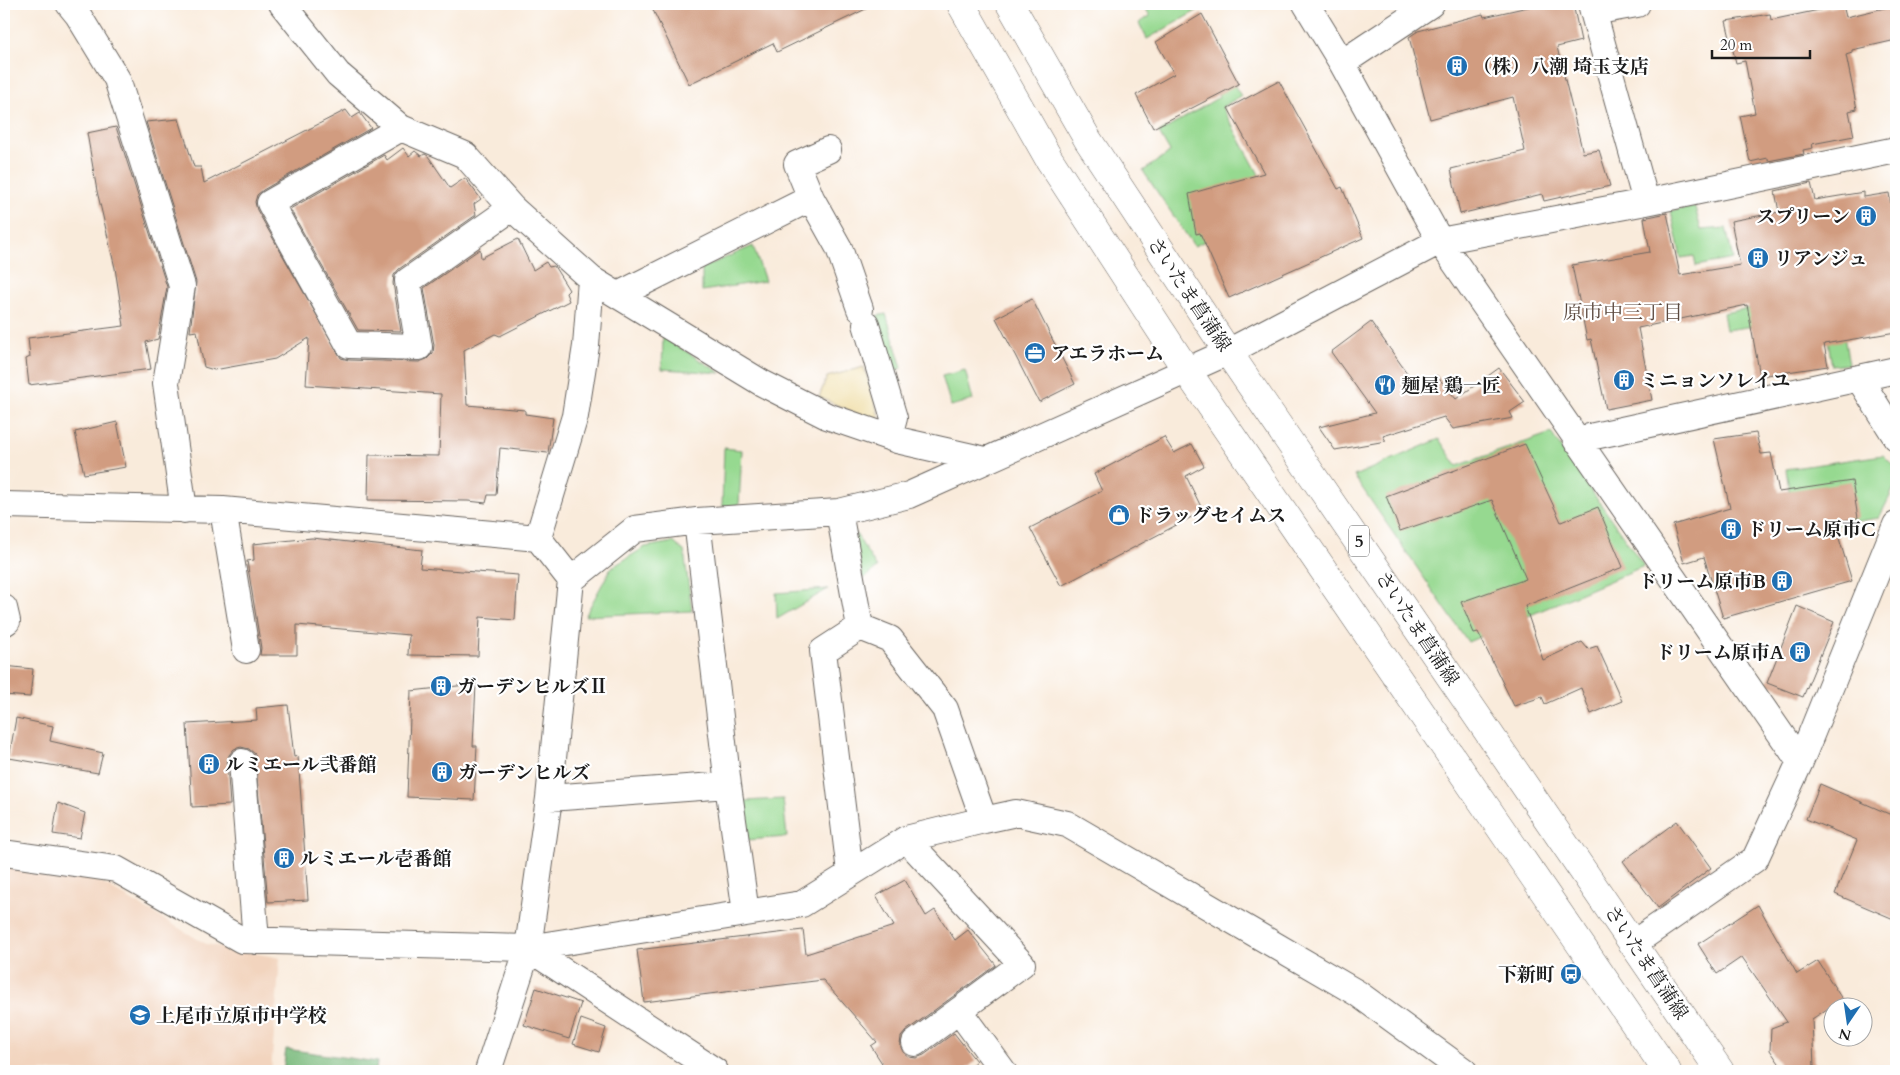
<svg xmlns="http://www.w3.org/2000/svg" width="1900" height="1075" font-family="Cardo,'Noto Serif JP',serif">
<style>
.built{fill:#f2d4be}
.green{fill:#96d990;stroke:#597a56}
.forest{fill:#78b97a;stroke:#4a6a4b}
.sand{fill:#eeda9e;stroke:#857b5d}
.building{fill:#d19c80}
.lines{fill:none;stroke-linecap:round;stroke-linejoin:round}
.street-casing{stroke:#69645f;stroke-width:28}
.primary-casing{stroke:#69645f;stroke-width:29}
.street{stroke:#fff;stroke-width:26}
.primary{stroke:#fff;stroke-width:28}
.labels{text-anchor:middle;stroke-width:4.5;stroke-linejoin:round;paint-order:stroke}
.shield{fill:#fff;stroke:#606060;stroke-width:1}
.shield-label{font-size:18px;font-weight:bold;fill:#1c1c1c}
.poi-label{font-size:19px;font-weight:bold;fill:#1c1c1c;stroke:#fff;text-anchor:start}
.street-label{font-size:19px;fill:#1c1c1c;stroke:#fff}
.neighbourhood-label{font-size:20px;fill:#5b493f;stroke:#fff}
</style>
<rect width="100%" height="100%" fill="#fff"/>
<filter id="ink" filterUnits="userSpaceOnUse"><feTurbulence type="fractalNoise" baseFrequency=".02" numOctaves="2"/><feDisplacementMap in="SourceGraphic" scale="10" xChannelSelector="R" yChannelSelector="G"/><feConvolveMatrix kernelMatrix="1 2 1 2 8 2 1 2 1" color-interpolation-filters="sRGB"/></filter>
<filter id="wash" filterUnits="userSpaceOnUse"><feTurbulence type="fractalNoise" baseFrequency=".0096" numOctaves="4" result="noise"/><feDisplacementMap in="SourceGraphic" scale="20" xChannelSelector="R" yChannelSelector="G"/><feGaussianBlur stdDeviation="1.12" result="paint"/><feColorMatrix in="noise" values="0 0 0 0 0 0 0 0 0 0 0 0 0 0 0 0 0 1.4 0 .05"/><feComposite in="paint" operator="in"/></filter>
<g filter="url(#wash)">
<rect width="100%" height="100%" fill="#f9ebdb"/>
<!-- built -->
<path class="built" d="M4,866L95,879L206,944L280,958L271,1071H4Z"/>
<!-- green -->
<path class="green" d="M1143,4H1196L1198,10L1147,39L1139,23L1150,16Z
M1229,77L1241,96L1222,107L1278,209L1194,246L1143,171L1170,152L1159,133L1219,97L1214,84Z
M1695,207L1701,230L1726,228L1733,259L1696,266L1694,256L1681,258L1671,211Z
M753,246L765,281L702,291V268Z
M1836,292L1849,364L1832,366L1824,316L1726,330L1723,313Z
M886,314L902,368L892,371L876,316Z
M663,337L721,373L662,369Z
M965,370L973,400L951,406L942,376Z
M1551,433L1644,566L1468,642L1354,476L1439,439L1457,466Z
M724,448L742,450L739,505L722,506Z
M1883,455L1896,468L1895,486L1879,518L1795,531L1786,469Z
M853,529L877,568L863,579Z
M673,542L684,551L692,611L585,616L611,568L645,547Z
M828,589L777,619L776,593Z
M783,799L787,837L747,840L744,801Z"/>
<!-- forest -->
<path class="forest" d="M286,1049L377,1062L376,1071H283Z"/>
<!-- sand -->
<path class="sand" d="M864,367L879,416L873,421L819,397L827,377Z"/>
<g id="blocks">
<!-- building -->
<path class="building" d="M650,4H876L777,52L773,43L689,84Z
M1541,4H1573L1581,41L1557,47L1583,153L1599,150L1610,186L1544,201L1542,194L1460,214L1451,169L1525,151L1513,97L1430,119L1409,37L1418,31L1483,14L1484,17Z
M1843,5L1846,17L1893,6L1896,22V40L1852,50V53L1846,55L1857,109L1849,111L1854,136L1812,144L1813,148L1803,150L1804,154L1768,161V158L1750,162L1740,116L1755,113L1745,61L1736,63L1726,21L1770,14L1771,20Z
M1202,14L1239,84L1153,128L1136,95L1174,74L1156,42Z
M1279,81L1338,189L1342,187L1363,238L1229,298L1200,233L1196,234L1189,194L1264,173L1228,108Z
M346,110L352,118L360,113L371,128L263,190L257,195L255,202L257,210L341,358L349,360L419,362L427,359L433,353L434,345L424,288L480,249L481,258L518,239L533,270L546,262L549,267L554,266L569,290L566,293L569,301L500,336L495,334L464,350L467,405L525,410V414L553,418L548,453L500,448L496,495H488L486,503L468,501L368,500L369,455L439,456L441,394L306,385L309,338L275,359L214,370L204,367L197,331L190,332L196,282L146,122L179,119L194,167H201L204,183Z
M116,127L167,287L158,339L146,342L151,369L29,385L26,359L30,357L28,338L124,326L115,268L97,191L87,133Z
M403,148L409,156L415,151L421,156L425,154L428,156L450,188L465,178L481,199L474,204L476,215L399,269L394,275L393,283L401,331L358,330L290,209L384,155L387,160Z
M1811,183L1815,200L1864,192V197L1889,193L1896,234V332L1824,344L1828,366L1760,376L1747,305L1638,328L1652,400L1606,409L1591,339L1587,340L1572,265L1650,252L1644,218L1667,213L1680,275L1740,265L1731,221L1779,212L1775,191Z
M1032,299L1075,384L1039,402L996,318Z
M1371,322L1419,390L1436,375L1456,399L1499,368L1525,402L1510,412L1513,418L1453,429L1444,417L1383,436L1386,441L1335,450L1319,427L1375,413L1331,352Z
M117,422L126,467L84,474L75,432Z
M1756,433L1761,454L1771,453L1779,492L1852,481L1858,518L1834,522L1852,581L1723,618L1704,557L1684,563L1673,525L1730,508L1714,439Z
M1164,437L1174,453L1192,444L1204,466L1186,476L1203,511L1061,586L1030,528L1102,491L1094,474Z
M1525,444L1561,522L1598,507L1623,567L1525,606L1543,660L1582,642L1588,649L1597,646L1622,701L1591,714L1581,688L1545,704L1542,697L1514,706L1478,632L1474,633L1461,602L1526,579L1492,500L1400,531L1386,496Z
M312,538L422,550L420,568L518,575L515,620L480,617L478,656L408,655L409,635L297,625V655H260L261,648L247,561L254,560L253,544Z
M1797,606L1834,622L1803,697L1767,683Z
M4,666L33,669L30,697L4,695Z
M476,684L473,746H477L474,800L407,797L411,691Z
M288,705L294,757L298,756L308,900L268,902L255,754L249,749L241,747L234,749L229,755L227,763L230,805L192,807L187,724L257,720L256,708Z
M16,718L53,726L50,741L103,753L98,773L9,758Z
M1820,784L1896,817V920L1835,894L1857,840L1806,819Z
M58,803L85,813L80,838L53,834Z
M1677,821L1711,868L1658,908L1623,861Z
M905,880L926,916L935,910L955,940L968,930L996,965L906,1031L901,1037L900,1045L903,1052L909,1057L916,1058L924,1055L954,1033L976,1061L964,1071H887L871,1046L877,1042L823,980L644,1002L637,950L803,930L806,954L894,926L876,896Z
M1758,905L1797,974L1818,961L1842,999L1812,1019L1814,1067L1783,1069L1770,1050L1771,1028L1787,1022L1742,957L1717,974L1698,944Z
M536,988L581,1003L569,1039L524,1025Z
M581,1019L606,1028L599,1052L573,1044Z"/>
</g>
</g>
<g filter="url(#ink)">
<use href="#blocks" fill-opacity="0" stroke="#69645f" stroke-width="1"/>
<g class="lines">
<!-- street casing -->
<g class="street-casing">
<path id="street" d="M69,4L78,15L117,79L182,286L166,383L184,510
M282,4L338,74L401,128L465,155L512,208L591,279L586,346L575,416L538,538
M1306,4L1342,63L1440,241L1800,762
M1591,4L1646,202
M1593,12L1637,4
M1342,63L1431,4
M401,128L270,203L349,345L419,347L408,281L512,208
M811,198L839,248L860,309
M591,279L762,383L827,416L897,440L985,460
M618,295L811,198L797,164L828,150
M866,324L894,418L889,437
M1860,380L1896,437
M1576,440L1896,370
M4,505L223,510L538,538L571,580L549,798L528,948L488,1071
M223,510L246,650
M839,512L860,627L823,651L850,872
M697,521L728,785L746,913
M571,580L635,529L697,521L839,512L909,495L1228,352L1440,241L1646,202L1896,150
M4,608L7,621L4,623
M860,627L890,639L945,709L984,820
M242,762L256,941
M549,798L728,785
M906,839L1022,964L915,1043
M4,853L116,869L242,940L528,948L715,1071
M1634,943L1755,859L1800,762L1896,525
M528,948L802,904L906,839L984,820L1016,813L1067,824L1357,993L1464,1071
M959,1011L1003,1071"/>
</g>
<!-- primary casing -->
<g class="primary-casing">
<path id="primary" d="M961,4L1049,159L1187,371L1667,1071
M1010,4L1088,140L1228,352L1720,1071"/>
</g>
<!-- street -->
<use href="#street" class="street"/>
<!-- primary -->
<use href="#primary" class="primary"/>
</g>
</g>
<!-- icons -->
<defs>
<g id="building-disc" transform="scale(1.125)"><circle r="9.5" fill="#1f6fb2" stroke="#fff"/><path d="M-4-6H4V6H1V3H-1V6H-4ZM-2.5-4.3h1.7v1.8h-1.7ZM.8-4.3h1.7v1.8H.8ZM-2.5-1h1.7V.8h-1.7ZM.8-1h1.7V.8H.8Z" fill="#fff"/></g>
<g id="office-disc" transform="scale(1.125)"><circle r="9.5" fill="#1f6fb2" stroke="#fff"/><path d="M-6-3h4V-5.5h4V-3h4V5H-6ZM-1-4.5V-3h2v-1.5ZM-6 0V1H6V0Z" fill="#fff"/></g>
<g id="restaurant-disc" transform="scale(1.125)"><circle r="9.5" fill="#1f6fb2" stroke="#fff"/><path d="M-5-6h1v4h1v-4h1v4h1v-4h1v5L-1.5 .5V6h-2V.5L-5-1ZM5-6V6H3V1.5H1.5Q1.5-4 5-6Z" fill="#fff"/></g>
<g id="shop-disc" transform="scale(1.125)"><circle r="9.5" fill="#1f6fb2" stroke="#fff"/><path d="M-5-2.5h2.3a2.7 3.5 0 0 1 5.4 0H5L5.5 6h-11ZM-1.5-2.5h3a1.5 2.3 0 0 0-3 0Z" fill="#fff"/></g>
<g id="bus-disc" transform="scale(1.125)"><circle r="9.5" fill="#1f6fb2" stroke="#fff"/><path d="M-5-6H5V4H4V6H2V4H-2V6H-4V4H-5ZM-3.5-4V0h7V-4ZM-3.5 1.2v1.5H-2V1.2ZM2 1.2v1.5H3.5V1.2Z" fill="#fff"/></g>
<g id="school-disc" transform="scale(1.125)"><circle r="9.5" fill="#1f6fb2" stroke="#fff"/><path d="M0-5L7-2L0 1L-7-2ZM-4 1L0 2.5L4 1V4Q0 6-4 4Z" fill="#fff"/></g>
</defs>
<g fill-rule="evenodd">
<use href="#building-disc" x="1457" y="66"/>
<use href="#building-disc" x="1866" y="216"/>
<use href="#building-disc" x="1758" y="258"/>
<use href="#office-disc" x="1035" y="353"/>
<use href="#building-disc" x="1624" y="380"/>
<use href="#restaurant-disc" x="1385" y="385"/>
<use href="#shop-disc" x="1119" y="515"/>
<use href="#building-disc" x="1731" y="529"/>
<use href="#building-disc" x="1782" y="581"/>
<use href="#building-disc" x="1800" y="652"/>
<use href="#building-disc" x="441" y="686"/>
<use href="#building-disc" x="209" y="764"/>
<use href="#building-disc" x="442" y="772"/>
<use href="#building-disc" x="284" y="858"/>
<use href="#bus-disc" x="1571" y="974"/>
<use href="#school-disc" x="140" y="1015"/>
</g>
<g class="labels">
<!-- shield labels -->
<rect class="shield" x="1349" y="525.5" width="20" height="31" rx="4"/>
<g class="shield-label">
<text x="1359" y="547">5</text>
</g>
<!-- poi labels -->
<g class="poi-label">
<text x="1473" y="73">（株）八潮 埼玉支店</text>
<text x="1850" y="223" text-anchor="end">スプリーン</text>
<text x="1774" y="265">リアンジュ</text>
<text x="1051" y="360">アエラホーム</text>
<text x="1640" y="387">ミニョンソレイユ</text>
<text x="1401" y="392">麺屋 鶏一匠</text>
<text x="1135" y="522">ドラッグセイムス</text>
<text x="1747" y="536">ドリーム原市C</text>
<text x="1766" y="588" text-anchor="end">ドリーム原市B</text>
<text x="1784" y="659" text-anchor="end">ドリーム原市A</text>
<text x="457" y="693">ガーデンヒルズⅡ</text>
<text x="225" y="771">ルミエール弐番館</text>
<text x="458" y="779">ガーデンヒルズ</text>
<text x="300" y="865">ルミエール壱番館</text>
<text x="1555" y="981" text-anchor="end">下新町</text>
<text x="156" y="1022">上尾市立原市中学校</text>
</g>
<!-- street labels -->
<g class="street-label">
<text transform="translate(1190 294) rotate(56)" y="7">さいたま菖蒲線</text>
<text transform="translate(1418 628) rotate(56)" y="7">さいたま菖蒲線</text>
<text transform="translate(1647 962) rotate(56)" y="7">さいたま菖蒲線</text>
</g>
<!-- neighbourhood labels -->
<g class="neighbourhood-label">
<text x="1623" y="319">原市中三丁目</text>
</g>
</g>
<!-- margin -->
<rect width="1900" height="1075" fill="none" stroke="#fff" stroke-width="20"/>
<!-- north arrow -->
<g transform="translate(1848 1022) rotate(193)"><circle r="24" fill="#ffffff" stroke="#a4a4a4"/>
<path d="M0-4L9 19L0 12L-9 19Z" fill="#1f6fb2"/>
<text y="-8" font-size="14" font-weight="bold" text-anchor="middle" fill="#1c1c1c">N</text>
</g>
<!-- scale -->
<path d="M1712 50v8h98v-8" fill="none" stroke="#1c1c1c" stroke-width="2.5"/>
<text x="1720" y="50" font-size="15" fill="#1c1c1c" stroke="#ffffff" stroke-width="4" paint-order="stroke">20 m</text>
</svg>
